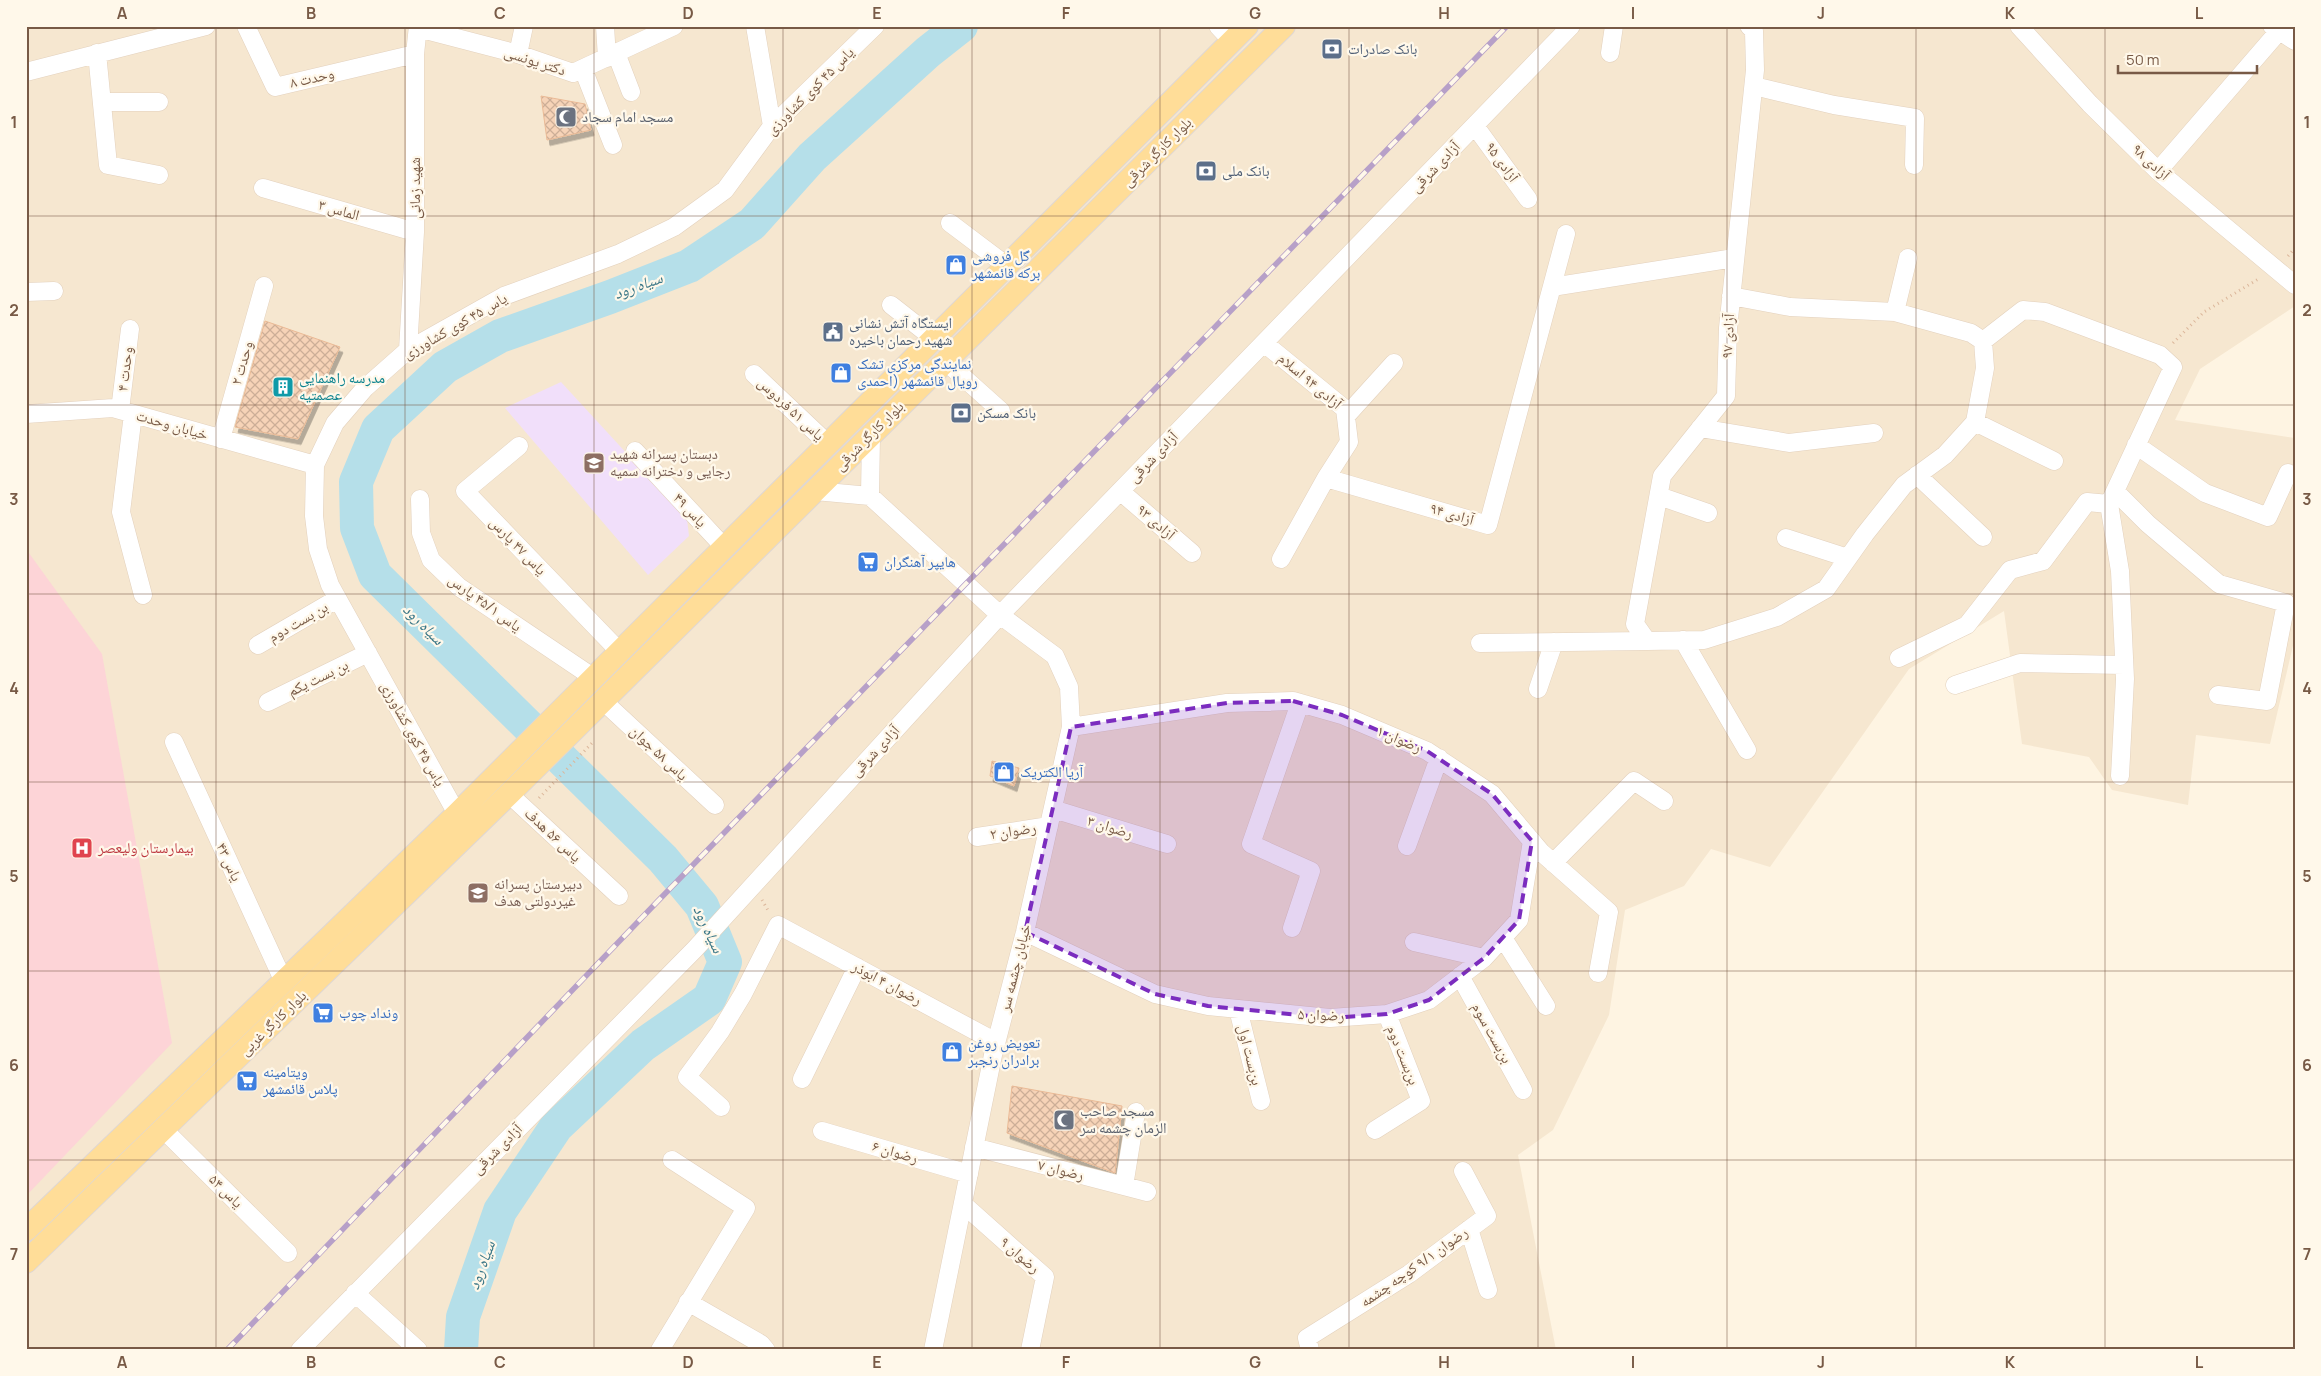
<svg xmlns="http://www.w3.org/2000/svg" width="2321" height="1376" font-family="Manrope,'Noto Naskh Arabic',sans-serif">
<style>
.residential{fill:#f6e7d0}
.education{fill:#f1dffa}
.medical{fill:#fdd4d7}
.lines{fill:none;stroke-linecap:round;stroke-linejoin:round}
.river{stroke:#b5dfe9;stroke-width:34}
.building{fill:url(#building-cross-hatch);stroke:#eaba96;filter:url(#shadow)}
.minor-casing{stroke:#e3d1bd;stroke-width:19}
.major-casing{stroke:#dfd7d3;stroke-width:24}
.path{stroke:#dbb69a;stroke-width:3;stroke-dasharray:1 4;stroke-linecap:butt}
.minor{stroke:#fff;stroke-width:18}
.major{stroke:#ffdd98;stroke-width:22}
.rail-casing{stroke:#b7a0c8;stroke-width:5.5}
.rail{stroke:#fff8ea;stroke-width:4;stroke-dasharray:11;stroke-linecap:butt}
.marked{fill:#7b2cbf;fill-opacity:0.2;stroke:#7b2cbf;stroke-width:4;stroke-dasharray:10 6;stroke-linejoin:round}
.grid{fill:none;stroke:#785a46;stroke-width:1;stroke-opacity:0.55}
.labels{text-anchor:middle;stroke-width:4.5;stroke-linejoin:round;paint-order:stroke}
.service-label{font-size:15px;fill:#4e5e75;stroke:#fff8ea;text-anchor:start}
.street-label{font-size:15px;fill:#785a46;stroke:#fff8ea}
.worship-label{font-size:15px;fill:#5b616d;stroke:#fff8ea;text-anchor:start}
.shop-label{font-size:15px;fill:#366cbe;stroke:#fff8ea;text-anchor:start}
.culture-label{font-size:15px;fill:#0d838f;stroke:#fff8ea;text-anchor:start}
.education-label{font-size:15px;fill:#785e54;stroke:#fff8ea;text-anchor:start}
.health-label{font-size:15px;fill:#be3a42;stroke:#fff8ea;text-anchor:start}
.water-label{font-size:16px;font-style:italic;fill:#3b7787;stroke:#fff8ea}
.neatline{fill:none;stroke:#785a46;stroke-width:2}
.grid-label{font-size:16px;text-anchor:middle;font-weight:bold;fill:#785a46}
</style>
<defs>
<pattern id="building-cross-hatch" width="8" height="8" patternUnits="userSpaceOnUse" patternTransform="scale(1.25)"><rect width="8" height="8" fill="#f6d3b7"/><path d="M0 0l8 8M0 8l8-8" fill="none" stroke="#ccae97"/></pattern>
<filter id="shadow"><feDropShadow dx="3" dy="5.5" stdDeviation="0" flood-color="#0004"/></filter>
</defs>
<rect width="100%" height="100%" fill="#fef4e2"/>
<!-- residential -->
<path class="residential" d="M26,26H2295V306L2200,369L2175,420L2295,438V637L2270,744L2196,735L2188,805L2112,790L2089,757L2022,744L2004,611L1909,669L1770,867L1711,849L1684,886L1625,910L1609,1015L1553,1130L1518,1155L1556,1350H26Z"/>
<!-- education -->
<path class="education" d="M561,382L687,519L689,536L648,575L505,408Z"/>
<!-- medical -->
<path class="medical" d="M26,549L102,654L172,1043L26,1196Z"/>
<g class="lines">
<!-- river -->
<path class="river" d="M461,1350L463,1317L500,1211L556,1127L643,1045L709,999L725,962L702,906L663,859L375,575L357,528L356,482L378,429L445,367L500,336L610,297L689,266L752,224L812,157L928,52L961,26"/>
</g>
<!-- building -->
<path class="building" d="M541,96L585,104L591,130L547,140Z
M265,321L340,347L298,439L235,427Z
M992,761L1019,768L1014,786L990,776Z
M1012,1086L1122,1106L1115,1173L1007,1133Z"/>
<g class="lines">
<!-- minor casing -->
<g class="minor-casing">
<path id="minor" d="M246,26L275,87L415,54
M605,26L607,58
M755,26L772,126
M1218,26L1232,41
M2019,26L2090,104L2158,171L2295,285
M2272,26L2295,41
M418,28L518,54L573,73L674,26
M97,53L108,165L159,175
M616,53L631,92
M1610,53L1614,26
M518,54L524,26
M583,69L613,145
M26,72L206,26
M1754,86L1834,105L1915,118L1914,165
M102,102H159
M1475,126L1528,199
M2158,171L2279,31
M263,188L415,232
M950,223L1007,266
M1552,287L1734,258
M26,292L54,291
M1731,296L1790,307L1895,312L1971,333L1983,341L1985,368L1975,422L1945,455L1904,485L1865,534L1826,589L1777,617L1704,640L1647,641L1635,624L1662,476L1726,396L1728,328L1755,70L1754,31L1749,26
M891,305L933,338
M1895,312L1908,258
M1983,341L2023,310L2045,312L2160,355L2173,367L2109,504L2120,571L2125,679L2120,776
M1264,343L1345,409L1349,442L1326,478L1281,559
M408,350L415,232V54L418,26
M944,360L1001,411
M754,374L828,444
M120,410L130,329
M26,414L113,408L315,465
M133,414L121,512L143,595
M1346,416L1394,363
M1975,422L2054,461
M1700,428L1789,443L1874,433
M221,439L264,286
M2136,445L2205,493L2268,517L2288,473
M519,446L465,491L620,652
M635,451L724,547
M1917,475L1983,537
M1326,478L1488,525L1566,234
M815,491L870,496L1000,615L1055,656L1069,687L1071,727L1025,932L993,1055L933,1350
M1120,491L1192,553
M2115,491L2148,524L2219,584L2286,603L2267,701L2218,695
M870,496L871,435
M1659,496L1708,513
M420,499L421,533L431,560L459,587L594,678
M1786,538L1848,558
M1683,640L1747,750
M1480,643L1647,641
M258,645L337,599
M1899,658L1967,625L2010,570L2043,561L2087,502L2109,504
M1955,685L2020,663L2124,665
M1538,689L1554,642
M603,701L715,805
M268,702L368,653
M1071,727L1227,703L1293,701L1342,715L1427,751L1492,794L1541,852L1609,912L1598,973
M174,742L284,982
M509,794L619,896
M1053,809L1167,844
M457,814L330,585L318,549L314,516L315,465L335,423L365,388L408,350L504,296L618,254L674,227L725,190L772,126L875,26
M977,837L1049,826
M1407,846L1439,758
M1553,863L1634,781L1664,801
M1292,928L1311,871L1251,844L1300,703
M1025,932L1155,994L1208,1006L1330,1018L1387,1014L1429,1000L1484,958L1519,920L1532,841
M1503,938L1546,1006
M1414,942L1484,958
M1460,976L1523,1090
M1238,1009L1261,1101
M802,1079L857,967
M721,1107L687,1077L720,1032L743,994L778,925L996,1042
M163,1129L288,1253
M1375,1130L1421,1101L1387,1014
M822,1131L969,1174
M974,1147L1147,1192
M1124,1186L1136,1112
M963,1204L1045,1277L1030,1350
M1469,1229L1488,1290
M355,1293L418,1350
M688,1302L761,1344L766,1350
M300,1350L695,949L1000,615L1571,26
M660,1350L746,1208L672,1160
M1310,1350L1307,1338L1409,1274L1487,1216L1463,1171"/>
</g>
<!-- major casing -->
<g class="major-casing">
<path id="major" d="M26,1230L457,814L1247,26
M26,1262L509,794L1284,26"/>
</g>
<!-- path -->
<path class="path" d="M2288,256L2295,248
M2173,343L2204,312L2260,278
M539,798L594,741
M762,900L769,912"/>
<!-- minor -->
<use href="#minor" class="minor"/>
<!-- major -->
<use href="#major" class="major"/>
<!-- rail casing -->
<g class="rail-casing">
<path id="rail" d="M227,1350L656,903L1507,26"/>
</g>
<!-- rail -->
<use href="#rail" class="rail"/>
</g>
<!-- marked area -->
<path class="marked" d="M1293,701L1342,715L1427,751L1492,794L1532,841L1519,920L1484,958L1429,1000L1387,1014L1330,1018L1208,1006L1155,994L1025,932L1071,727L1227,703Z"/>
<!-- grid -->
<path class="grid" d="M216,26V1350M405,26V1350M594,26V1350M783,26V1350M972,26V1350M1160,26V1350M1349,26V1350M1538,26V1350M1727,26V1350M1916,26V1350M2105,26V1350M26,216H2295M26,405H2295M26,594H2295M26,782H2295M26,971H2295M26,1160H2295"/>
<!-- icons -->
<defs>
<g id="bank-square" transform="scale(1.125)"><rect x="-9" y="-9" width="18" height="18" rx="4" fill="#5c6f8a" stroke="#fff8ea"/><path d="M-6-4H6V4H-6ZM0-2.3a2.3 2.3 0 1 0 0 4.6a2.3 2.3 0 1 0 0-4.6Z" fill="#fff"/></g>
<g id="mosque-square" transform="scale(1.125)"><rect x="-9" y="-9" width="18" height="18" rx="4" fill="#6b7280" stroke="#fff8ea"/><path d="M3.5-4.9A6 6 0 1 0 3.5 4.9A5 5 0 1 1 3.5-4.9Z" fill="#fff"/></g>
<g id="shop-square" transform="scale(1.125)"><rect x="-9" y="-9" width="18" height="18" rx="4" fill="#3f7fe0" stroke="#fff8ea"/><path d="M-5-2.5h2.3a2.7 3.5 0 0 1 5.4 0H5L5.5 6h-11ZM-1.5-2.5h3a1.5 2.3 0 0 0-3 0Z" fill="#fff"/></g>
<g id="civic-square" transform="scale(1.125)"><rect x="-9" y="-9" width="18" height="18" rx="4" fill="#5c6f8a" stroke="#fff8ea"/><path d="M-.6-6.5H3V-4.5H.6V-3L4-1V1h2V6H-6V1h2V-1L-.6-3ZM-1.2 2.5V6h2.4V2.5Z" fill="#fff"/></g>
<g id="building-square" transform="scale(1.125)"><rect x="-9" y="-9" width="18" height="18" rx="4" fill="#0f9aa8" stroke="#fff8ea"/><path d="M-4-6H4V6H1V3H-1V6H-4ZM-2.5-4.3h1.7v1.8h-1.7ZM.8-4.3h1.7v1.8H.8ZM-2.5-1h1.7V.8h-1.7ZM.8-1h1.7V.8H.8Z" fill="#fff"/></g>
<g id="school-square" transform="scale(1.125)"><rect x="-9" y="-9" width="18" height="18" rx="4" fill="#8d6e63" stroke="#fff8ea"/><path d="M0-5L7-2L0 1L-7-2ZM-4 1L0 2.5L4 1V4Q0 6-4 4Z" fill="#fff"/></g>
<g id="supermarket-square" transform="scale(1.125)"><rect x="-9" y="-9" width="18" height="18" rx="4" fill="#3f7fe0" stroke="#fff8ea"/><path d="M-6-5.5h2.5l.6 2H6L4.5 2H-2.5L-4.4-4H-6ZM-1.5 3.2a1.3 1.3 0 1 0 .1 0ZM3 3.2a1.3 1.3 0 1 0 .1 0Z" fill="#fff"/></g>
<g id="hospital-square" transform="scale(1.125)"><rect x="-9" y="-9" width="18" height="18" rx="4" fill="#e0444e" stroke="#fff8ea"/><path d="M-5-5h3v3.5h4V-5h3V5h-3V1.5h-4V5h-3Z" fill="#fff"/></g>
</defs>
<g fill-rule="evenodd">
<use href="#bank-square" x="1332" y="49"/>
<use href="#mosque-square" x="566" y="117"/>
<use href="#bank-square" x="1206" y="171"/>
<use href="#shop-square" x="956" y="265"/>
<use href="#civic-square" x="833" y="332"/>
<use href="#shop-square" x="841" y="373"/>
<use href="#building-square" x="283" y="387"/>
<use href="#bank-square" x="961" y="413"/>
<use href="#school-square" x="594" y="463"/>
<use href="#supermarket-square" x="868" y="562"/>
<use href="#shop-square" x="1004" y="772"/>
<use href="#hospital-square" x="82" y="848"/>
<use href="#school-square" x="478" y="893"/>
<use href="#supermarket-square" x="323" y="1013"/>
<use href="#shop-square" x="952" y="1052"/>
<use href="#supermarket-square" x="247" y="1081"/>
<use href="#mosque-square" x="1064" y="1120"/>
</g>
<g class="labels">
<!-- service labels -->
<g class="service-label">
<text x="1348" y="54">بانک صادرات</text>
<text x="1222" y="176">بانک ملی</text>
<text x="849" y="328">ایستگاه آتش نشانی<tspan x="849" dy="17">شهید رحمان باخیره</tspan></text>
<text x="977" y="418">بانک مسکن</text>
</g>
<!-- street labels -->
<g class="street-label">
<text transform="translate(535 61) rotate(18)" y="5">دکتر یونسی</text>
<text transform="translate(312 78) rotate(-13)" y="5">وحدت ۸</text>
<text transform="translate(810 91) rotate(-45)" y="5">یاس ۴۵ کوی کشاورزی</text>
<text transform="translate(1157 152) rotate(-45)" y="5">بلوار کارگر شرقی</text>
<text transform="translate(1502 162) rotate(54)" y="5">آزادی ۹۵</text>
<text transform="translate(2151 162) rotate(43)" y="5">آزادی ۹۸</text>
<text transform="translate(1435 167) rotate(-46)" y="5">آزادی شرقی</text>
<text transform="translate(415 188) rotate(-90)" y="5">شهید زمانی</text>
<text transform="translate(339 210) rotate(16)" y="5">الماس ۳</text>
<text transform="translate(455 326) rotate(-30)" y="5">یاس ۴۵ کوی کشاورزی</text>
<text transform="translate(1728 336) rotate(-87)" y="5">آزادی ۹۷</text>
<text transform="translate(242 363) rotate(-74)" y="5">وحدت ۲</text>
<text transform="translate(125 369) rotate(-83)" y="5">وحدت ۴</text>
<text transform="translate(1310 381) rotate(40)" y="5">آزادی ۹۴ اسلام</text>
<text transform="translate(791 409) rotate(43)" y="5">یاس ۵۱ فردوس</text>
<text transform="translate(172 425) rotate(16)" y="5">خیابان وحدت</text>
<text transform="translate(869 436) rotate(-45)" y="5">بلوار کارگر شرقی</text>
<text transform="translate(1153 457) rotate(-46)" y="5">آزادی شرقی</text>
<text transform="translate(690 510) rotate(47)" y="5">یاس ۴۹</text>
<text transform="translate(1452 514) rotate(16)" y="5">آزادی ۹۴</text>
<text transform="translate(1156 522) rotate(41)" y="5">آزادی ۹۳</text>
<text transform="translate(518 546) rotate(46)" y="5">یاس ۴۷ پارس</text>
<text transform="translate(485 603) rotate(36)" y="5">یاس ۴۵/۱ پارس</text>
<text transform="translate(298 622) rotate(-30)" y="5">بن بست دوم</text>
<text transform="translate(318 678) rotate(-26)" y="5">بن بست یکم</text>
<text transform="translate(413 734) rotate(61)" y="5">یاس ۴۵ کوی کشاورزی</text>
<text transform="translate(1399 739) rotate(23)" y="5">رضوان ۱</text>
<text transform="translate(875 751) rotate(-47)" y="5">آزادی شرقی</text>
<text transform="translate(659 753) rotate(43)" y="5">یاس ۵۸ جوان</text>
<text transform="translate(1110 827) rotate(17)" y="5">رضوان ۳</text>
<text transform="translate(1013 831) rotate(-9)" y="5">رضوان ۲</text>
<text transform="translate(553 835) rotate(43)" y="5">یاس ۵۶ هدف</text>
<text transform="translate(229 862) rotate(65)" y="5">یاس ۴۳</text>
<text transform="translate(1015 968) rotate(-76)" y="5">خیابان چشمه سر</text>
<text transform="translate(887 983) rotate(28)" y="5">رضوان ۴ ابوذر</text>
<text transform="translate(1321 1015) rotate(2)" y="5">رضوان ۵</text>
<text transform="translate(273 1023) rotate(-44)" y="5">بلوار کارگر غربی</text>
<text transform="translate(1492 1033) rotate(61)" y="5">بن‌بست سوم</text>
<text transform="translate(1250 1055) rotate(76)" y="5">بن‌بست اول</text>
<text transform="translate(1403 1055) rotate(68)" y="5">بن‌بست دوم</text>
<text transform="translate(497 1149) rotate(-45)" y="5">آزادی شرقی</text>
<text transform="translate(895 1152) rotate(16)" y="5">رضوان ۶</text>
<text transform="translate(1061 1170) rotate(14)" y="5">رضوان ۷</text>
<text transform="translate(226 1191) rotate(45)" y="5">یاس ۵۴</text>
<text transform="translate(1020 1255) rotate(41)" y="5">رضوان ۹</text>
<text transform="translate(1414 1267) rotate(-35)" y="5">رضوان ۹/۱ کوچه چشمه</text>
</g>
<!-- worship labels -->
<g class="worship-label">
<text x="582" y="122">مسجد امام سجاد</text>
<text x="1080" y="1116">مسجد صاحب<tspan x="1080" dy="17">الزمان چشمه سر</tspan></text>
</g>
<!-- shop labels -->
<g class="shop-label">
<text x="972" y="261">گل فروشی<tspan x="972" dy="17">برکه قائمشهر</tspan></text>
<text x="857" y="369">نمایندگی مرکزی تشک<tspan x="857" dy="17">رویال قائمشهر (احمدی</tspan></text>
<text x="884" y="567">هایپر آهنگران</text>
<text x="1020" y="777">آریا الکتریک</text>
<text x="339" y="1018">ونداد چوب</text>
<text x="968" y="1048">تعویض روغن<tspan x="968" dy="17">برادران رنجبر</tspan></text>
<text x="263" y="1077">ویتامینه<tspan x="263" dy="17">پلاس قائمشهر</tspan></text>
</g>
<!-- culture labels -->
<g class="culture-label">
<text x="299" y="383">مدرسه راهنمایی<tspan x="299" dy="17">عصمتیه</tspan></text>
</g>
<!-- education labels -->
<g class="education-label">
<text x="610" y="459">دبستان پسرانه شهید<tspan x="610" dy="17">رجایی و دخترانه سمیه</tspan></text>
<text x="494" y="889">دبیرستان پسرانه<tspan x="494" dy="17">غیردولتی هدف</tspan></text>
</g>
<!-- health labels -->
<g class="health-label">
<text x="98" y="853">بیمارستان ولیعصر</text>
</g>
<!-- water labels -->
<g class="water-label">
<text transform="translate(638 285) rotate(-20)" y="6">سیاه رود</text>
<text transform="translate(424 624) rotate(45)" y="6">سیاه رود</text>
<text transform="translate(709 929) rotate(65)" y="6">سیاه رود</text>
<text transform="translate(481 1265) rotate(-70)" y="6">سیاه رود</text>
</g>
</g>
<!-- border -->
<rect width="2321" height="1376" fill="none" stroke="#fff8ea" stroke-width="55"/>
<!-- scale -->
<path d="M2118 65v8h139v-8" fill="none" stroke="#785a46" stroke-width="2.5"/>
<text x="2126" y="65" font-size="15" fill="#785a46" stroke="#fff8ea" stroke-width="4" paint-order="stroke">50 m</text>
<rect x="28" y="28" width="2266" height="1320" class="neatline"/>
<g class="grid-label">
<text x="122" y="19">A</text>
<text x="311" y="19">B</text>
<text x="500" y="19">C</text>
<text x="688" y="19">D</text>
<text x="877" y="19">E</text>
<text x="1066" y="19">F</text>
<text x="1255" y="19">G</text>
<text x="1444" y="19">H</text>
<text x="1633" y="19">I</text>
<text x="1821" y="19">J</text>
<text x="2010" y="19">K</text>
<text x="2199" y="19">L</text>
<text x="14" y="128">1</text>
<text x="2307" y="128">1</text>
<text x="14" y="316">2</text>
<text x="2307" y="316">2</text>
<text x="14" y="505">3</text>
<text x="2307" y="505">3</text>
<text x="14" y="694">4</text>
<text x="2307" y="694">4</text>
<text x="14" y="882">5</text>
<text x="2307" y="882">5</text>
<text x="14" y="1071">6</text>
<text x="2307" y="1071">6</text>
<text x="14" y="1260">7</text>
<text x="2307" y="1260">7</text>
<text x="122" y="1368">A</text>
<text x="311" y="1368">B</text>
<text x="500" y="1368">C</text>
<text x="688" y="1368">D</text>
<text x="877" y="1368">E</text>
<text x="1066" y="1368">F</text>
<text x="1255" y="1368">G</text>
<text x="1444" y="1368">H</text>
<text x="1633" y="1368">I</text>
<text x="1821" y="1368">J</text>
<text x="2010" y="1368">K</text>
<text x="2199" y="1368">L</text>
</g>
</svg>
